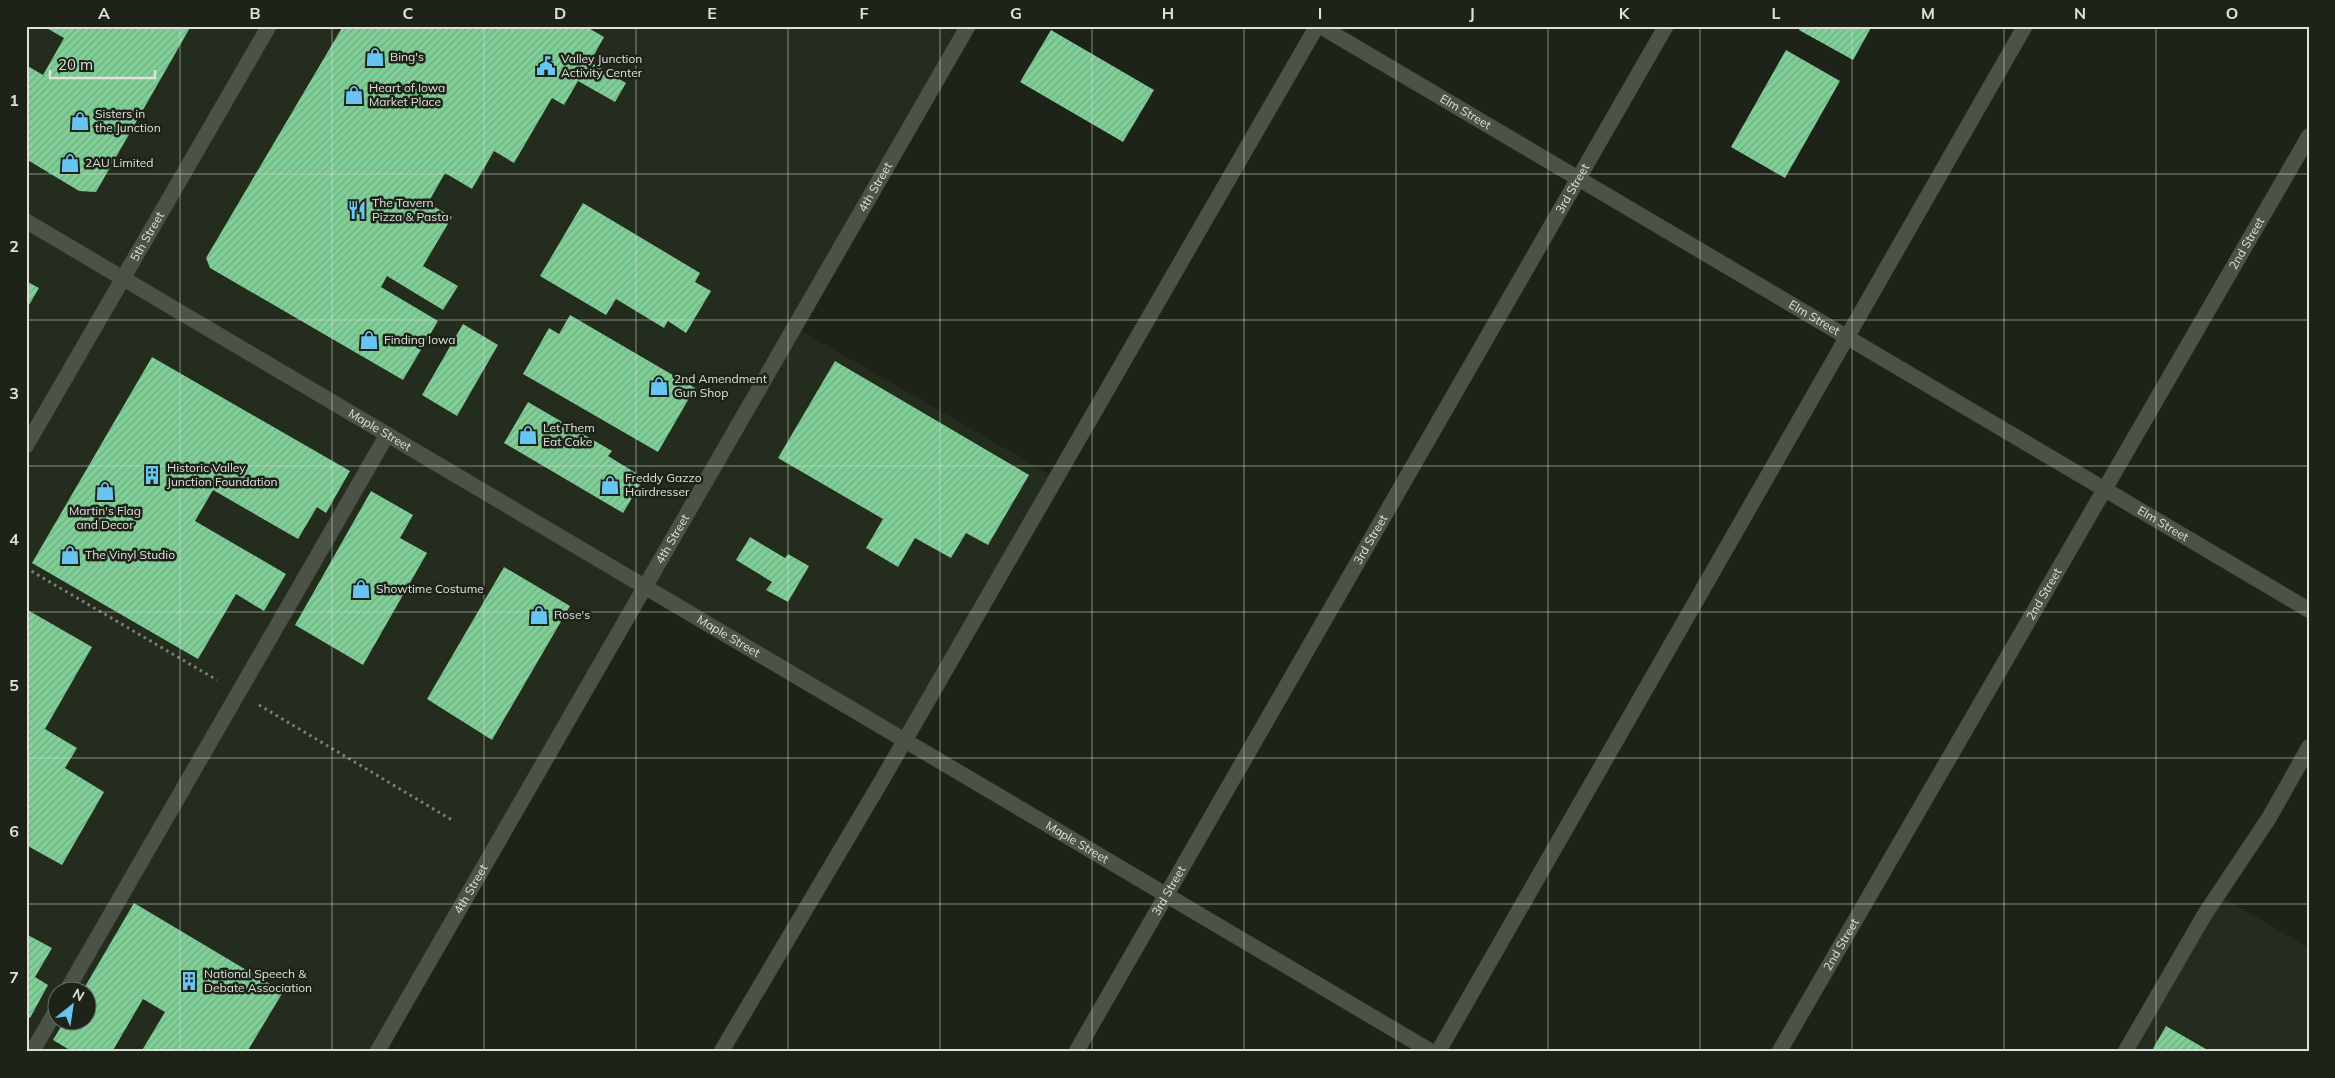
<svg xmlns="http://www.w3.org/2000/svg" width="2335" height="1078" font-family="Mulish,sans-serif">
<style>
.built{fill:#232c1d;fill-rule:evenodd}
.building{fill:url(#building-hatch)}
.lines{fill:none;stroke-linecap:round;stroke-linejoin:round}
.service-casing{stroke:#3a4038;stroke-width:16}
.minor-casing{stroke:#3a4038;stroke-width:16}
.tertiary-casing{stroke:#3a4038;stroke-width:16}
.path{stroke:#7b8178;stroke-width:3;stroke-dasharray:2.5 4;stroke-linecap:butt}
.service{stroke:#4b5246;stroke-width:15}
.minor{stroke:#4b5246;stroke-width:15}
.tertiary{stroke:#4b5246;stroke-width:15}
.grid{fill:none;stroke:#dde1da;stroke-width:1;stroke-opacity:0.55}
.labels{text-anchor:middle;stroke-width:5;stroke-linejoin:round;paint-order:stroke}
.poi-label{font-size:12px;fill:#dde1da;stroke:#1d2319;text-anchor:start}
.street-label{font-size:12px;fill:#dde1da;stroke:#1d2319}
.neatline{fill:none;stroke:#dde1da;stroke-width:2}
.grid-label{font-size:16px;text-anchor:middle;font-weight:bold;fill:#dde1da}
</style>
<defs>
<pattern id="building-hatch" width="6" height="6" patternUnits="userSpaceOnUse" patternTransform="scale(1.25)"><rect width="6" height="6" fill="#80cf97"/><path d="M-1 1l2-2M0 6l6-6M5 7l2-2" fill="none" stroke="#70ac82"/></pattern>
</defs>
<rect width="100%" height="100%" fill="#1d2319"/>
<!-- built -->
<path class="built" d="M26,26H968L795,327L1056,478L904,741L645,587L377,1052H26ZM58,990H88V1020H58Z
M2218,895L2309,948V1052H2125Z"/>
<!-- building -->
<path class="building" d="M43,26H191L96,192L79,191L26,159V65L43,75L64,38Z
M343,26H585L604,37L590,62L626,83L615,102L578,81L564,105L552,98L514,163L494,151L472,189L445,173L428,203L452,217L423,266L458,286L443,310L387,276L381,287L438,321L403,380L210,268L206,258Z
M1801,26H1872L1853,60L1799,30Z
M1051,30L1154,90L1123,142L1020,82Z
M1786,50L1840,81L1785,178L1731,147Z
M583,203L700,273L695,282L711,291L686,333L668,321L664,328L616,299L606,315L540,276Z
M26,281L39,288L26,310Z
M570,315L695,388L658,452L523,374L549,328L559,334Z
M463,324L498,345L457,416L422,395Z
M152,357L350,471L326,513L317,507L298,539L213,490L195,521L286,574L264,611L236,594L198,659L32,563Z
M835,361L1029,475L988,545L966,533L951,558L915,538L898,567L866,548L883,519L778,458Z
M528,402L612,451L608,456L644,478L623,513L504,443Z
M371,491L413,515L400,538L427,553L363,665L295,625Z
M750,537L785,558L788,554L809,566L788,602L766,590L772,582L736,560Z
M504,567L570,606L492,740L427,699Z
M26,609L92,647L45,729L77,748L65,768L104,792L62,865L26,845Z
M134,903L283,992L247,1052H141L165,1012L143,999L112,1052H73L53,1040L65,1020H88V990H83Z
M26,934L52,948L35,977L48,985L30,1018L26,1016Z
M2166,1026L2211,1052H2151Z"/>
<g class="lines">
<!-- service casing -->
<g class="service-casing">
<path id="service" d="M67,990L387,435
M32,1052L58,1007
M721,1052L882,780L1317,26
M1438,1052L2025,26
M2125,1052L2205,914L2269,818L2309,747"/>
</g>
<!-- minor casing -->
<g class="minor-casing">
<g id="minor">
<path id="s1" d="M1320,26L2309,610"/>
<path id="s2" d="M26,221L1432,1052"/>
<path id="s3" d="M1076,1052L1666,26"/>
<path id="s4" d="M1779,1052L2309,136"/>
</g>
</g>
<!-- tertiary casing -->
<g class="tertiary-casing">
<g id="tertiary">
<path id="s5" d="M26,446L269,26"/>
<path id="s6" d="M377,1052L968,26"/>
</g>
</g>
<!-- path -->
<path class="path" d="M26,568L217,680
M259,705L452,820"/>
<!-- service -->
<use href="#service" class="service"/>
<!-- minor -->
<use href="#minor" class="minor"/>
<!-- tertiary -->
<use href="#tertiary" class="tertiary"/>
</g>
<!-- grid -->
<path class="grid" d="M180,26V1052M332,26V1052M484,26V1052M636,26V1052M788,26V1052M940,26V1052M1092,26V1052M1244,26V1052M1396,26V1052M1548,26V1052M1700,26V1052M1852,26V1052M2004,26V1052M2156,26V1052M26,174H2309M26,320H2309M26,466H2309M26,612H2309M26,758H2309M26,904H2309"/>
<!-- icons -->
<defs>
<g id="shop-bare" transform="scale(1.5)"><path d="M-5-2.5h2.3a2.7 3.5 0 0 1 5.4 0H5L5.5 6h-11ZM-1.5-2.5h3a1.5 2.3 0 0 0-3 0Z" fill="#68c4f0" stroke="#1d2319" stroke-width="2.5" paint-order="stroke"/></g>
<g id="civic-bare" transform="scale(1.5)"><path d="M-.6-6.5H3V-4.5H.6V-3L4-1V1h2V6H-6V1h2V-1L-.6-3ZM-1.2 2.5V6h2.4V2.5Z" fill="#68c4f0" stroke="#1d2319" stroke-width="2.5" paint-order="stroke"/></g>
<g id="restaurant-bare" transform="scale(1.5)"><path d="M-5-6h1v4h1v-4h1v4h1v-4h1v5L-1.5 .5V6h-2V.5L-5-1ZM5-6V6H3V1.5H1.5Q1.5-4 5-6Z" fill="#68c4f0" stroke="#1d2319" stroke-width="2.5" paint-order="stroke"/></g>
<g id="building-bare" transform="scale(1.5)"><path d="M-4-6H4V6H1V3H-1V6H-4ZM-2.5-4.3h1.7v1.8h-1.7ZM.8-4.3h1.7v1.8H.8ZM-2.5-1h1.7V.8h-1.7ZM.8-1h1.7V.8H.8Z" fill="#68c4f0" stroke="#1d2319" stroke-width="2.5" paint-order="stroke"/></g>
</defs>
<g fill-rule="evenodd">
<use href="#shop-bare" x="375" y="57"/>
<use href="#civic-bare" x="546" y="66"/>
<use href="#shop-bare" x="354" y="95"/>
<use href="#shop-bare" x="80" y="121"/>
<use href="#shop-bare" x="70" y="163"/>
<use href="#restaurant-bare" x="357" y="210"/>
<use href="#shop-bare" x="369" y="340"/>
<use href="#shop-bare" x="659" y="386"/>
<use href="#shop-bare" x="528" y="435"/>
<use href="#building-bare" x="152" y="475"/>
<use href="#shop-bare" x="610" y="485"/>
<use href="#shop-bare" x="105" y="491"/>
<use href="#shop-bare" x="70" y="555"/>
<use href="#shop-bare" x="361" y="589"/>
<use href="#shop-bare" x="539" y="615"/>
<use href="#building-bare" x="189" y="981"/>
</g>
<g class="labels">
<!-- poi labels -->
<g class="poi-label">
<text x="390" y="61">Bing's</text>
<text x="561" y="63">Valley Junction<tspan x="561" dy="14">Activity Center</tspan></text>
<text x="369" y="92">Heart of Iowa<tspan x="369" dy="14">Market Place</tspan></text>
<text x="95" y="118">Sisters in<tspan x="95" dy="14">the Junction</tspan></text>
<text x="85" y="167">2AU Limited</text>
<text x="372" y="207">The Tavern<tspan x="372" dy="14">Pizza &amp; Pasta</tspan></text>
<text x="384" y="344">Finding Iowa</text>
<text x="674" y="383">2nd Amendment<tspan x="674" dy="14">Gun Shop</tspan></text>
<text x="543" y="432">Let Them<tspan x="543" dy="14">Eat Cake</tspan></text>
<text x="167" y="472">Historic Valley<tspan x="167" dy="14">Junction Foundation</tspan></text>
<text x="625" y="482">Freddy Gazzo<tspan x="625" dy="14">Hairdresser</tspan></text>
<text x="105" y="515" text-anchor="middle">Martin's Flag<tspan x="105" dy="14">and Decor</tspan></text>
<text x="85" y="559">The Vinyl Studio</text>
<text x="376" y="593">Showtime Costume</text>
<text x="554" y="619">Rose's</text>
<text x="204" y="978">National Speech &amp;<tspan x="204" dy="14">Debate Association</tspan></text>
</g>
<!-- street labels -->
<g class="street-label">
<text dy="4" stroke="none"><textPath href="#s1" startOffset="169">Elm Street</textPath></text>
<text dy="4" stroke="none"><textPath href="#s6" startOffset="998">4th Street</textPath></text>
<text dy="4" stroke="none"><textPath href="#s3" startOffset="996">3rd Street</textPath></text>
<text dy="4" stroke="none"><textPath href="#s5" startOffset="242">5th Street</textPath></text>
<text dy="4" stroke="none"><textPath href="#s4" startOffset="934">2nd Street</textPath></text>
<text dy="4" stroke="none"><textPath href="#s1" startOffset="574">Elm Street</textPath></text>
<text dy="4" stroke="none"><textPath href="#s2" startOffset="411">Maple Street</textPath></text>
<text dy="4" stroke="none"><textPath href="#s1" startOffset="979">Elm Street</textPath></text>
<text dy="4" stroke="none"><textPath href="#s6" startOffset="592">4th Street</textPath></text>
<text dy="4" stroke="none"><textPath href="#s3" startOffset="591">3rd Street</textPath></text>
<text dy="4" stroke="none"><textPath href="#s4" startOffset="529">2nd Street</textPath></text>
<text dy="4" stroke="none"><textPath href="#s2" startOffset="816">Maple Street</textPath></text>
<text dy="4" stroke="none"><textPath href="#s2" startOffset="1221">Maple Street</textPath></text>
<text dy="4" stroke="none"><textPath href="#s6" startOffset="188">4th Street</textPath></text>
<text dy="4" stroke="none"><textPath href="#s3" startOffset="186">3rd Street</textPath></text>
<text dy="4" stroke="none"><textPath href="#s4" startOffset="124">2nd Street</textPath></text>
</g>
</g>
<!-- border -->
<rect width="2335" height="1078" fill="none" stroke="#1d2319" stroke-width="55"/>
<!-- north arrow -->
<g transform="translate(72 1006) rotate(30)"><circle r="24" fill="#1d2319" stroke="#6a6f66"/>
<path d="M0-4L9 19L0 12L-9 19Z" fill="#68c4f0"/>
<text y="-8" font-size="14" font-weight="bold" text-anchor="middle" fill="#dde1da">N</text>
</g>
<!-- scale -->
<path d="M50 70v8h105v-8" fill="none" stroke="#dde1da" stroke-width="2.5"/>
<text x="58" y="70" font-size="15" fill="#dde1da" stroke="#1d2319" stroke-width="4" paint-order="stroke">20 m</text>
<rect x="28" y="28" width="2280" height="1022" class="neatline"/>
<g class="grid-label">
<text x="104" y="19">A</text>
<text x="255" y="19">B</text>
<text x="408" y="19">C</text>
<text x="560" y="19">D</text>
<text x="712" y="19">E</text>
<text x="864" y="19">F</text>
<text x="1016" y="19">G</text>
<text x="1168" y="19">H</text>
<text x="1320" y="19">I</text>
<text x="1472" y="19">J</text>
<text x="1624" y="19">K</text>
<text x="1776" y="19">L</text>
<text x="1928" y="19">M</text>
<text x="2080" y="19">N</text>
<text x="2232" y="19">O</text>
<text x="14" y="106">1</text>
<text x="14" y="252">2</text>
<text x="14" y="399">3</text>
<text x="14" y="545">4</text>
<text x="14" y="691">5</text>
<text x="14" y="837">6</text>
<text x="14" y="983">7</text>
</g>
</svg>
